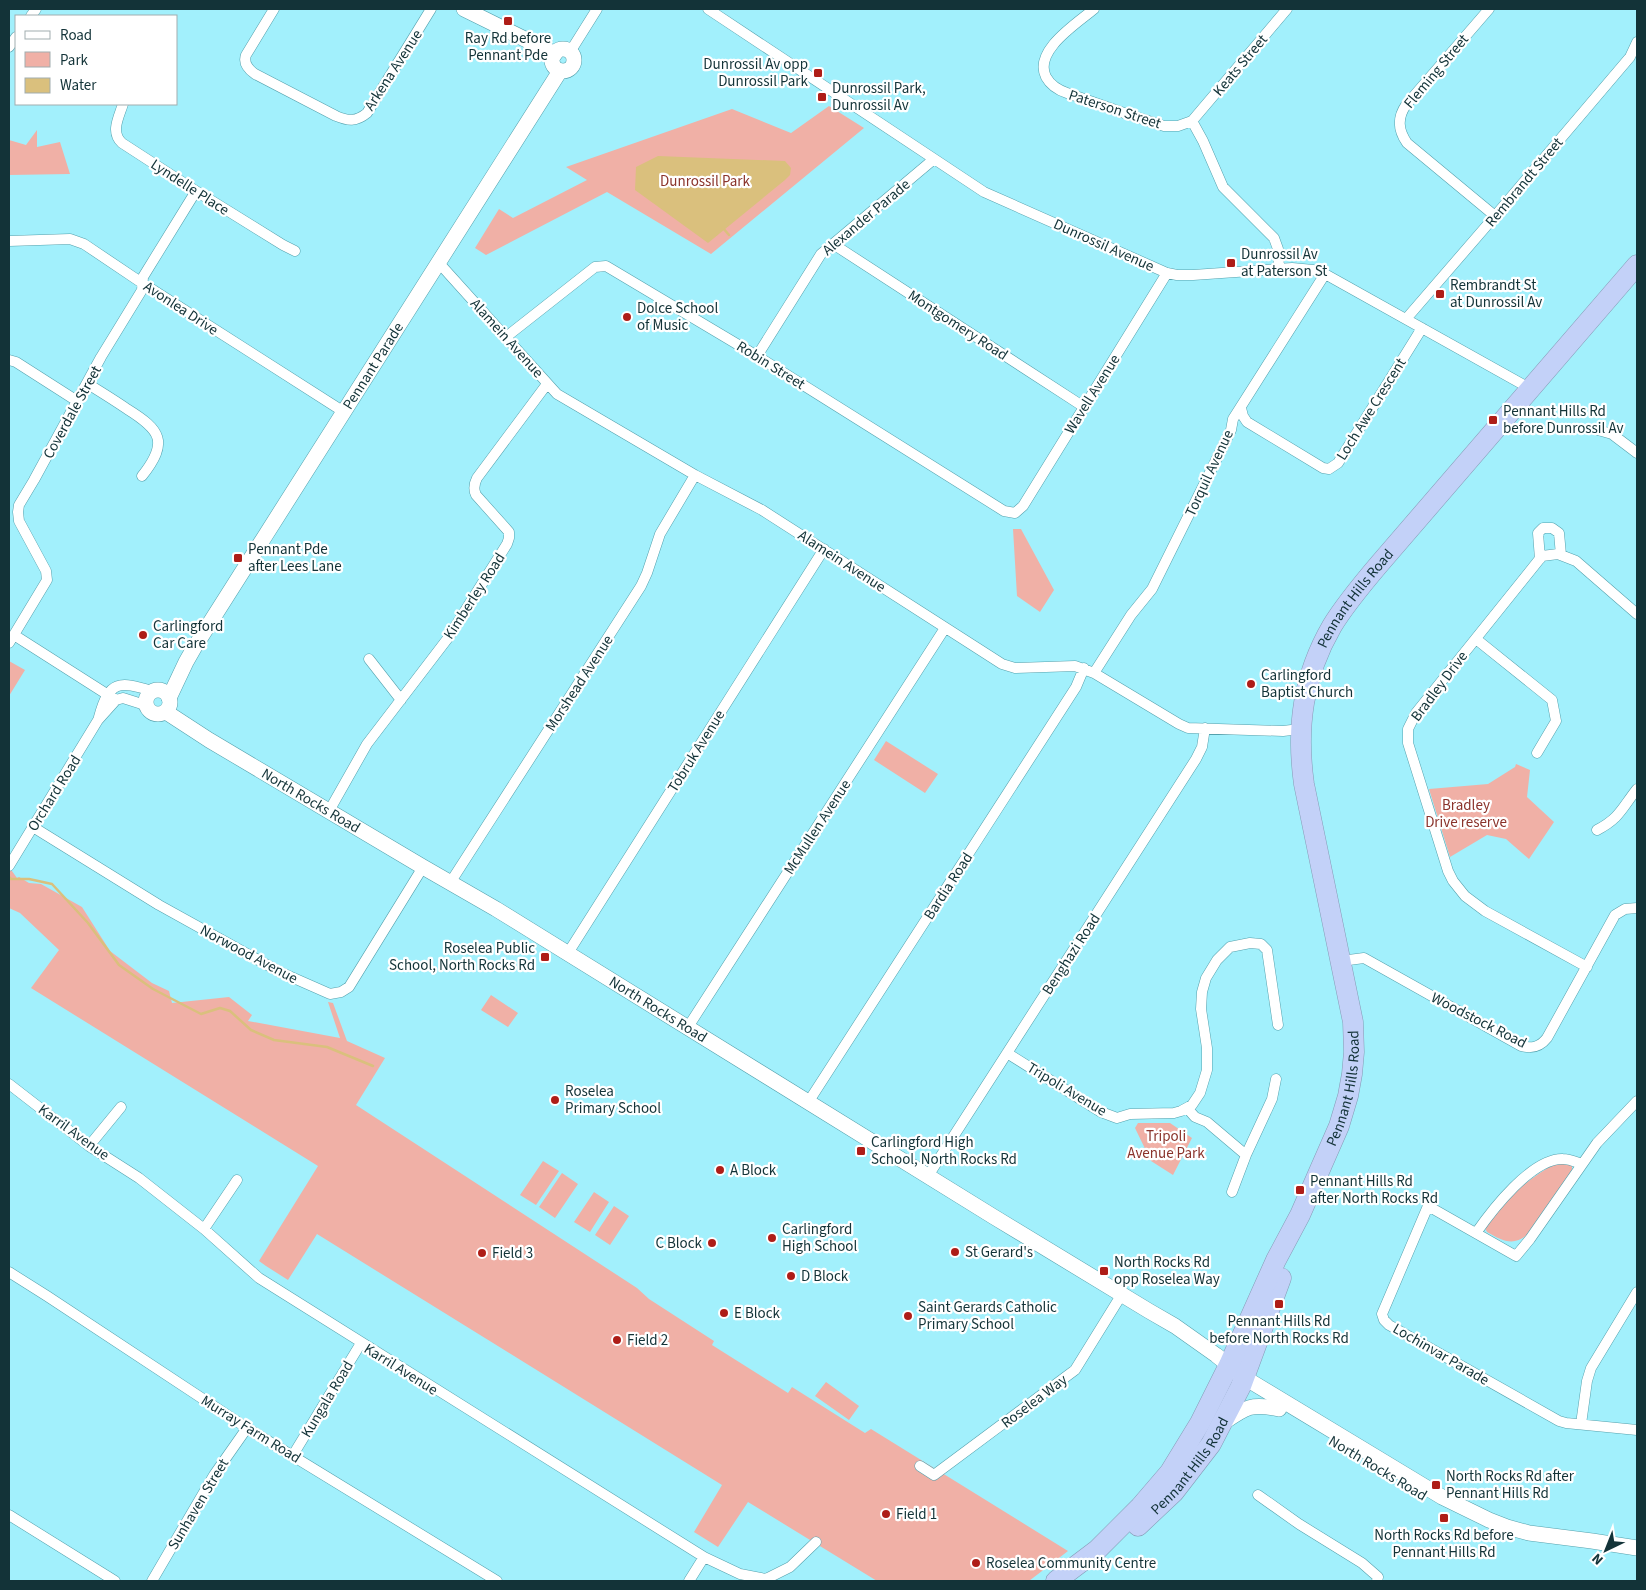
<svg xmlns="http://www.w3.org/2000/svg" width="1646" height="1590" font-family="'Source Sans 3',sans-serif">
<style>
.green{fill:#f0b0a6}
.water{fill:#dac07d}
.lines{fill:none;stroke-linecap:round;stroke-linejoin:round}
.stream{stroke:#dac07d;stroke-width:2.5}
.street-casing{stroke:#54a1ad;stroke-width:11}
.secondary-casing{stroke:#54a1ad;stroke-width:16}
.highway-casing{stroke:#859ab5;stroke-width:21}
.street{stroke:#fff;stroke-width:10}
.secondary{stroke:#fff;stroke-width:15}
.highway{stroke:#c3d1f8;stroke-width:20}
.poi-dot{fill:#ae1d17;stroke:#fff;stroke-width:2}
.labels{text-anchor:middle;stroke-width:4.5;stroke-linejoin:round;paint-order:stroke}
.poi-label{font-size:15px;fill:#133338;stroke:#fff;text-anchor:start}
.street-label{font-size:15px;fill:#133338;stroke:#fff}
.park-label{font-size:15px;fill:#8a332b;stroke:#fff}
</style>
<rect width="100%" height="100%" fill="#a2f0fc"/>
<!-- green -->
<path class="green" d="M829,106L864,128L711,254L607,192L486,255L475,248L499,209L513,218L587,180L566,167L732,109L791,133Z
M37,130V147L60,142L70,174L9,175V140L26,145Z
M1013,529H1021L1054,590L1040,612L1017,596Z
M9,661L25,670L9,696Z
M886,741L938,774L925,793L874,760Z
M1516,764L1530,770L1527,797L1554,822L1529,859L1506,839L1487,835L1450,857L1429,789L1488,784L1515,767Z
M9,867L17,878L19,877L29,883L41,884L82,907L110,951L152,983L169,991L172,1003L229,997L252,1015L248,1021L340,1038L328,1002L333,1003L347,1041L385,1058L356,1105L637,1288L649,1299L714,1341L712,1345L788,1393L792,1387L865,1433L871,1429L1068,1551L1029,1581H877L748,1502L718,1547L694,1532L722,1485L317,1234L288,1280L266,1266L259,1261L318,1166L31,988L59,950L20,913L9,908Z
M491,995L518,1013L508,1027L481,1010Z
M1138,1123H1170L1192,1138L1173,1175L1151,1161L1135,1128Z
M543,1161L559,1171L536,1205L520,1195Z
M1556,1163L1572,1165V1171L1527,1235C1513,1247 1501,1240 1487,1232L1485,1228C1505,1199 1526,1180 1556,1163Z
M562,1173L578,1184L555,1218L539,1207Z
M594,1192L609,1202L590,1232L574,1222Z
M614,1206L629,1216L610,1245L595,1235Z
M826,1382L859,1406L849,1420L815,1396Z"/>
<!-- water -->
<path class="water" d="M658,156L785,161L791,168L790,175L785,180L708,243L635,190L636,167Z"/>
<g class="lines">
<!-- stream -->
<path class="stream" d="M723,228L729,235
M9,877L11,879H29L52,884L88,923L119,965L153,989L201,1014L220,1008L230,1011L251,1030L274,1040L327,1047L373,1066"/>
<!-- street casing -->
<g class="street-casing">
<path id="street" d="M274,9L246,55C243,63 248,69 255,74L336,116C348,121 356,122 367,113L431,9
M708,9L984,192L1167,273L1177,275H1193L1292,268L1313,270L1325,274L1531,389
M1094,9C1076,24 1033,51 1046,77C1051,86 1058,90 1067,93L1124,113L1164,126H1178L1192,121L1203,141L1223,187L1274,238L1278,249L1279,269
M1489,9L1406,105C1397,118 1398,130 1407,143L1495,216
M31,16L36,9
M9,47L16,37
M570,52L597,9
M123,104C119,117 110,132 122,143L196,191L283,245L295,251
M1192,121L1287,9
M9,241L70,239L84,244L142,283L344,412
M833,244L1084,407
M439,263L557,394L695,475L762,510L1002,664L1015,668L1075,666L1094,673L1179,724L1188,728L1283,731L1300,729
M1406,319L1495,216L1630,57L1637,42
M506,337L595,267L606,266L757,356L1004,511L1015,513L1023,506L1167,273
M757,356L821,254L934,159
M9,360L16,362L77,401
M88,384C101,392 114,400 127,409C161,430 169,442 142,476
M1241,408L1243,416L1247,422L1323,468L1329,469L1338,463L1422,328
M1598,430L1612,434L1637,453
M1540,559L1538,533L1543,528H1552L1559,533L1561,555
M14,635L116,700
M1476,639L1552,700L1556,721L1537,753
M9,643L47,580L46,571L19,521L18,512L19,505L34,480L101,357L142,290L143,277L196,191
M369,659L401,700
M1094,673L1131,615L1152,589L1231,430L1233,419L1325,274
M116,700L123,698L145,705
M99,717C109,680 119,681 152,691
M329,811L367,744L448,638L507,544L509,538V532L476,495C473,489 474,484 477,478L547,384
M33,827L159,905L280,972L330,994L341,992L349,987L423,867
M1597,830C1620,818 1622,808 1637,789
M9,866L98,720L116,700
M450,883L641,586L647,573L660,534L695,475
M568,953L824,549
M1341,961L1364,958L1521,1046C1532,1049 1540,1047 1547,1038L1615,915L1625,909L1637,908
M1587,967L1485,911L1465,896L1453,881L1448,871L1408,743V729L1416,713L1542,556L1558,554L1576,561L1637,614
M688,1027L945,628
M1007,1053L1101,1112L1117,1118L1130,1114L1174,1113L1181,1111L1192,1105L1200,1093L1207,1070V1048L1201,1009L1202,992L1206,978L1217,960L1230,947L1250,943L1261,944L1267,950L1278,1025
M9,1084L89,1146L139,1178L204,1229L259,1278L704,1557L740,1574L766,1579L790,1567L816,1542
M809,1101L1076,687L1084,668
M1637,1101L1597,1143L1530,1239L1516,1256L1428,1206L1382,1314L1384,1320L1389,1325L1559,1421L1566,1423L1637,1430
M1187,1108L1195,1117L1207,1122L1246,1155
M89,1146L121,1107
M928,1176L1196,759L1202,747L1205,728
M1232,1192L1246,1155L1272,1099L1276,1079
M204,1229L237,1180
M1476,1233C1492,1210 1532,1158 1563,1159C1569,1159 1576,1162 1582,1164
M9,1272L47,1296L247,1428L497,1581
M1581,1424L1587,1381L1591,1368L1637,1292
M293,1455L361,1343
M920,1466L934,1475L1075,1370L1122,1294
M1258,1495L1299,1524L1362,1563L1378,1577L1377,1581
M9,1515L115,1581
M152,1581L214,1475L247,1428
M689,1581L704,1557"/>
</g>
<!-- secondary casing -->
<g class="secondary-casing">
<g id="secondary">
<path d="M464,9L555,54"/>
<circle cx="563" cy="60" r="11"/>
<circle cx="158" cy="702" r="12"/>
<path id="s1" d="M169,698L186,662L194,648L560,71"/>
<path id="s2" d="M166,712L209,740L423,867L496,909L994,1217L1149,1311L1175,1326L1216,1355L1245,1378L1442,1497L1489,1520L1507,1527L1529,1533L1592,1541L1637,1548"/>
<path d="M1223,1423C1246,1407 1251,1403 1279,1409"/>
</g>
</g>
<!-- highway casing -->
<g class="highway-casing">
<g id="highway">
<path id="s3" d="M1138,1526L1174,1492L1211,1444L1241,1386L1281,1278"/>
<path id="s4" d="M1056,1581L1097,1550L1140,1507L1170,1472L1200,1423L1229,1365L1276,1260L1300,1215L1339,1126L1348,1096L1352,1074L1354,1052L1353,1022L1304,784C1296,727 1303,676 1332,626C1346,603 1364,582 1381,562L1637,265"/>
</g>
</g>
<!-- street -->
<use href="#street" class="street"/>
<!-- secondary -->
<use href="#secondary" class="secondary"/>
<!-- highway -->
<use href="#highway" class="highway"/>
</g>
<!-- markers -->
<g class="poi-dot">
<rect x="503" y="16" width="10" height="10" rx="2.5"/>
<rect x="813" y="68" width="10" height="10" rx="2.5"/>
<rect x="817" y="92" width="10" height="10" rx="2.5"/>
<rect x="1226" y="258" width="10" height="10" rx="2.5"/>
<rect x="1435" y="289" width="10" height="10" rx="2.5"/>
<circle cx="627" cy="317" r="5"/>
<rect x="1488" y="415" width="10" height="10" rx="2.5"/>
<rect x="233" y="553" width="10" height="10" rx="2.5"/>
<circle cx="143" cy="635" r="5"/>
<circle cx="1251" cy="684" r="5"/>
<rect x="540" y="952" width="10" height="10" rx="2.5"/>
<circle cx="555" cy="1100" r="5"/>
<rect x="856" y="1146" width="10" height="10" rx="2.5"/>
<circle cx="720" cy="1170" r="5"/>
<rect x="1295" y="1185" width="10" height="10" rx="2.5"/>
<circle cx="772" cy="1238" r="5"/>
<circle cx="712" cy="1243" r="5"/>
<circle cx="955" cy="1252" r="5"/>
<circle cx="482" cy="1253" r="5"/>
<rect x="1099" y="1266" width="10" height="10" rx="2.5"/>
<circle cx="791" cy="1276" r="5"/>
<rect x="1274" y="1299" width="10" height="10" rx="2.5"/>
<circle cx="724" cy="1313" r="5"/>
<circle cx="908" cy="1316" r="5"/>
<circle cx="617" cy="1340" r="5"/>
<rect x="1431" y="1480" width="10" height="10" rx="2.5"/>
<circle cx="886" cy="1514" r="5"/>
<rect x="1439" y="1513" width="10" height="10" rx="2.5"/>
<circle cx="976" cy="1563" r="5"/>
</g>
<g class="labels">
<!-- poi labels -->
<g class="poi-label">
<text x="508" y="43" text-anchor="middle">Ray Rd before<tspan x="508" dy="17">Pennant Pde</tspan></text>
<text x="808" y="69" text-anchor="end">Dunrossil Av opp<tspan x="808" dy="17">Dunrossil Park</tspan></text>
<text x="832" y="93">Dunrossil Park,<tspan x="832" dy="17">Dunrossil Av</tspan></text>
<text x="1241" y="259">Dunrossil Av<tspan x="1241" dy="17">at Paterson St</tspan></text>
<text x="1450" y="290">Rembrandt St<tspan x="1450" dy="17">at Dunrossil Av</tspan></text>
<text x="637" y="313">Dolce School<tspan x="637" dy="17">of Music</tspan></text>
<text x="1503" y="416">Pennant Hills Rd<tspan x="1503" dy="17">before Dunrossil Av</tspan></text>
<text x="248" y="554">Pennant Pde<tspan x="248" dy="17">after Lees Lane</tspan></text>
<text x="153" y="631">Carlingford<tspan x="153" dy="17">Car Care</tspan></text>
<text x="1261" y="680">Carlingford<tspan x="1261" dy="17">Baptist Church</tspan></text>
<text x="535" y="953" text-anchor="end">Roselea Public<tspan x="535" dy="17">School, North Rocks Rd</tspan></text>
<text x="565" y="1096">Roselea<tspan x="565" dy="17">Primary School</tspan></text>
<text x="871" y="1147">Carlingford High<tspan x="871" dy="17">School, North Rocks Rd</tspan></text>
<text x="730" y="1175">A Block</text>
<text x="1310" y="1186">Pennant Hills Rd<tspan x="1310" dy="17">after North Rocks Rd</tspan></text>
<text x="782" y="1234">Carlingford<tspan x="782" dy="17">High School</tspan></text>
<text x="702" y="1248" text-anchor="end">C Block</text>
<text x="965" y="1257">St Gerard's</text>
<text x="492" y="1258">Field 3</text>
<text x="1114" y="1267">North Rocks Rd<tspan x="1114" dy="17">opp Roselea Way</tspan></text>
<text x="801" y="1281">D Block</text>
<text x="918" y="1312">Saint Gerards Catholic<tspan x="918" dy="17">Primary School</tspan></text>
<text x="734" y="1318">E Block</text>
<text x="1279" y="1326" text-anchor="middle">Pennant Hills Rd<tspan x="1279" dy="17">before North Rocks Rd</tspan></text>
<text x="627" y="1345">Field 2</text>
<text x="1446" y="1481">North Rocks Rd after<tspan x="1446" dy="17">Pennant Hills Rd</tspan></text>
<text x="896" y="1519">Field 1</text>
<text x="1444" y="1540" text-anchor="middle">North Rocks Rd before<tspan x="1444" dy="17">Pennant Hills Rd</tspan></text>
<text x="986" y="1568">Roselea Community Centre</text>
</g>
<!-- street labels -->
<g class="street-label">
<text transform="translate(1240 65) rotate(-50)" y="5">Keats Street</text>
<text transform="translate(393 70) rotate(-57)" y="5">Arkena Avenue</text>
<text transform="translate(1436 71) rotate(-50)" y="5">Fleming Street</text>
<text transform="translate(1115 109) rotate(18)" y="5">Paterson Street</text>
<text transform="translate(1524 182) rotate(-50)" y="5">Rembrandt Street</text>
<text transform="translate(190 187) rotate(33)" y="5">Lyndelle Place</text>
<text transform="translate(866 217) rotate(-40)" y="5">Alexander Parade</text>
<text transform="translate(1104 245) rotate(24)" y="5">Dunrossil Avenue</text>
<text transform="translate(181 308) rotate(33)" y="5">Avonlea Drive</text>
<text transform="translate(958 325) rotate(33)" y="5">Montgomery Road</text>
<text transform="translate(507 338) rotate(48)" y="5">Alamein Avenue</text>
<text transform="translate(771 365) rotate(32)" y="5">Robin Street</text>
<text dy="5" stroke="none"><textPath href="#s1" startOffset="390">Pennant Parade</textPath></text>
<text transform="translate(1092 394) rotate(-58)" y="5">Wavell Avenue</text>
<text transform="translate(1371 409) rotate(-58)" y="5">Loch Awe Crescent</text>
<text transform="translate(72 412) rotate(-61)" y="5">Coverdale Street</text>
<text transform="translate(1209 473) rotate(-65)" y="5">Torquil Avenue</text>
<text transform="translate(842 561) rotate(33)" y="5">Alamein Avenue</text>
<text transform="translate(474 596) rotate(-57)" y="5">Kimberley Road</text>
<text dy="5" stroke="none"><textPath href="#s4" startOffset="1092">Pennant Hills Road</textPath></text>
<text transform="translate(579 683) rotate(-57)" y="5">Morshead Avenue</text>
<text transform="translate(1439 686) rotate(-53)" y="5">Bradley Drive</text>
<text transform="translate(696 751) rotate(-58)" y="5">Tobruk Avenue</text>
<text transform="translate(54 793) rotate(-58)" y="5">Orchard Road</text>
<text dy="5" stroke="none"><textPath href="#s2" startOffset="170">North Rocks Road</textPath></text>
<text transform="translate(817 827) rotate(-57)" y="5">McMullen Avenue</text>
<text transform="translate(948 886) rotate(-57)" y="5">Bardia Road</text>
<text transform="translate(249 954) rotate(28)" y="5">Norwood Avenue</text>
<text transform="translate(1071 954) rotate(-57)" y="5">Benghazi Road</text>
<text dy="5" stroke="none"><textPath href="#s2" startOffset="575">North Rocks Road</textPath></text>
<text transform="translate(1479 1020) rotate(27)" y="5">Woodstock Road</text>
<text dy="5" stroke="none"><textPath href="#s4" startOffset="582">Pennant Hills Road</textPath></text>
<text transform="translate(1067 1089) rotate(31)" y="5">Tripoli Avenue</text>
<text transform="translate(74 1132) rotate(36)" y="5">Karril Avenue</text>
<text transform="translate(1441 1354) rotate(30)" y="5">Lochinvar Parade</text>
<text transform="translate(401 1369) rotate(32)" y="5">Karril Avenue</text>
<text transform="translate(327 1399) rotate(-59)" y="5">Kungala Road</text>
<text transform="translate(1034 1401) rotate(-37)" y="5">Roselea Way</text>
<text transform="translate(251 1429) rotate(32)" y="5">Murray Farm Road</text>
<text dy="5" stroke="none"><textPath href="#s3" startOffset="80">Pennant Hills Road</textPath></text>
<text transform="translate(1378 1468) rotate(31)" y="5">North Rocks Road</text>
<text transform="translate(198 1504) rotate(-59)" y="5">Sunhaven Street</text>
</g>
<!-- park labels -->
<g class="park-label">
<text x="705" y="186">Dunrossil Park</text>
<text x="1466" y="810">Bradley<tspan x="1466" dy="17">Drive reserve</tspan></text>
<text x="1166" y="1141">Tripoli<tspan x="1166" dy="17">Avenue Park</tspan></text>
</g>
</g>
<!-- border -->
<rect width="1646" height="1590" fill="none" stroke="#133338" stroke-width="20"/>
<!-- legend -->
<rect x="15" y="15" width="162" height="90" fill="#ffffff" stroke="#a1adaf"/>
<rect x="25" y="31" width="25" height="8" fill="#ffffff" stroke="#a1adaf"/>
<text x="60" y="40" font-size="15" fill="#133338">Road</text>
<rect x="25" y="52" width="25" height="15" fill="#f0b0a6" stroke="#a1adaf"/>
<text x="60" y="65" font-size="15" fill="#133338">Park</text>
<rect x="25" y="78" width="25" height="15" fill="#dac07d" stroke="#a1adaf"/>
<text x="60" y="90" font-size="15" fill="#133338">Water</text>
<!-- north arrow -->
<g transform="translate(1606 1550) rotate(223)" stroke="#ffffff" stroke-width="4" paint-order="stroke">
<path d="M0-4L9 19L0 12L-9 19Z" fill="#133338"/>
<text y="-8" font-size="14" font-weight="bold" text-anchor="middle" fill="#133338">N</text>
</g>
</svg>
